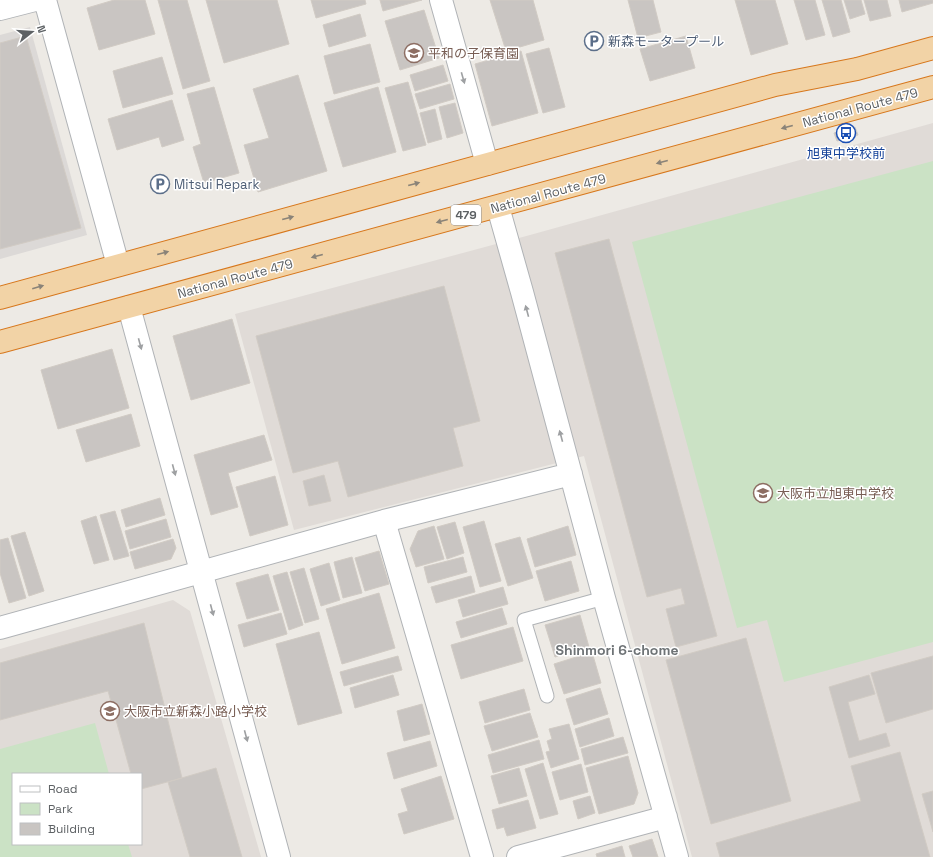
<svg xmlns="http://www.w3.org/2000/svg" width="933" height="857" font-family="'Space Grotesk','Noto Sans JP',sans-serif">
<style>
.industrial{fill:#dcd9d7}
.education{fill:#e0dbd7;fill-rule:evenodd}
.green{fill:#cbe2c5}
.building{fill:#c9c5c2;stroke:#d1cbc4}
.lines{fill:none;stroke-linecap:round;stroke-linejoin:round}
.service-casing{stroke:#b0b3b6;stroke-width:15}
.minor-casing{stroke:#b0b3b6;stroke-width:24}
.trunk-casing{stroke:#d7771c;stroke-width:24}
.service{stroke:#fff;stroke-width:13}
.minor{stroke:#fff;stroke-width:22}
.trunk{stroke:#f2d3a6;stroke-width:22}
.oneway{fill:#9ea0a2}
.oneway2{fill:#8a8378}
.labels{text-anchor:middle;stroke-width:3;stroke-linejoin:round;paint-order:stroke}
.shield{fill:#fff;stroke:#8e9092;stroke-width:1}
.shield-label{font-size:12px;font-weight:bold;fill:#5d6164}
.service-label{font-size:13px;fill:#4e5e75;stroke:#fff;text-anchor:start}
.education-label{font-size:13px;fill:#785e54;stroke:#fff;text-anchor:start}
.street-label{font-size:13px;fill:#5d6164;stroke:#fff}
.transit-label{font-size:13px;fill:#164399;stroke:#fff}
.neighbourhood-label{font-size:14px;font-weight:bold;fill:#6e7376;stroke:#fff}
</style>
<rect width="100%" height="100%" fill="#edeae5"/>
<!-- industrial -->
<path class="industrial" d="M30,27L87,235L0,259V35Z"/>
<!-- education -->
<path class="education" d="M933,123V857H692L584,456L294,530L235,314L530,235Z
M173,600L190,611L261,857H0V649ZM13,774H141V844H13Z"/>
<!-- green -->
<path class="green" d="M933,161V642L784,682L767,620L737,628L632,242Z
M95,723L109,774H13V844H128L132,857H0V749Z"/>
<!-- building -->
<path class="building" d="M114,0H145L155,34L99,50L87,8Z
M158,0H187L210,81L183,89Z
M206,0H277L289,44L224,63Z
M311,0H365L366,4L316,18Z
M380,0H422L383,11Z
M490,0H533L544,40L506,51Z
M628,0H653L661,32L638,38Z
M735,0H775L788,44L751,55Z
M794,0H815L825,35L806,40Z
M822,0H841L850,32L833,37Z
M844,0H861L865,14L850,19Z
M864,0H887L891,16L870,21Z
M899,0H933V3L902,12Z
M424,10L439,58L400,70L385,21Z
M360,14L366,36L329,47L323,25Z
M26,36L81,228L0,249V43Z
M686,36L695,68L650,81L640,49Z
M370,44L380,82L334,94L324,56Z
M549,48L565,107L543,113L526,54Z
M521,51L538,113L492,126L475,64Z
M162,57L173,94L123,108L113,71Z
M443,65L448,81L415,91L410,75Z
M298,75L327,171L258,192L244,145L269,138L253,89Z
M408,82L426,145L403,151L385,88Z
M450,84L454,99L420,109L415,94Z
M214,87L239,173L204,183L193,147L201,144L187,94Z
M378,87L396,152L343,167L324,103Z
M172,100L184,140L162,147L159,137L117,150L108,119Z
M455,103L463,133L447,138L439,107Z
M435,109L442,139L428,143L420,113Z
M855,127L858,135L837,141L834,133Z
M609,239L717,636L676,647L666,609L685,604L681,588L647,597L555,253Z
M444,286L480,421L453,428L463,466L348,497L338,461L293,473L256,336Z
M232,319L250,383L191,400L173,336Z
M112,349L129,408L58,429L41,370Z
M131,414L140,446L86,462L76,430Z
M264,435L272,460L228,473L238,507L211,515L194,455Z
M324,475L331,501L309,506L303,481Z
M275,476L288,525L250,536L236,487Z
M160,498L165,515L126,527L121,510Z
M115,511L129,556L114,560L100,515Z
M96,516L109,560L94,564L81,521Z
M166,519L171,537L130,549L125,531Z
M484,521L501,581L480,587L463,527Z
M455,522L464,553L447,559L437,527Z
M434,526L444,559L416,567L410,549L418,531Z
M568,526L576,555L535,567L527,539Z
M25,532L44,591L29,596L11,536Z
M520,537L533,578L508,586L495,544Z
M8,538L26,598L9,603L0,573V540Z
M173,539L176,548L171,559L135,569L130,552Z
M379,551L389,584L365,591L355,558Z
M352,557L362,593L343,598L334,562Z
M463,557L467,572L428,583L424,567Z
M571,561L579,591L545,601L536,571Z
M329,563L340,600L321,606L310,569Z
M304,568L319,619L305,623L290,572Z
M287,572L303,625L289,630L273,576Z
M268,574L279,610L247,619L236,583Z
M471,576L475,592L436,603L431,587Z
M503,587L508,604L463,617L458,600Z
M379,593L395,648L342,664L326,609Z
M502,608L507,624L461,638L456,622Z
M281,613L287,634L244,647L238,625Z
M580,615L589,647L555,657L545,625Z
M144,623L182,778L141,789V774H131L108,691L0,720V663Z
M513,627L523,661L461,679L451,645Z
M319,632L342,713L298,725L276,644Z
M746,638L791,801L711,824L666,660Z
M592,652L601,683L564,694L554,664Z
M398,656L402,670L344,686L340,672Z
M933,656V709L886,723L871,673Z
M393,675L399,695L355,708L350,688Z
M869,675L875,694L848,702L859,741L886,733L890,746L849,758L829,687Z
M600,688L608,714L574,725L566,699Z
M524,689L530,710L485,723L479,702Z
M422,704L430,734L404,741L397,711Z
M530,713L538,737L492,751L484,726Z
M609,718L614,736L580,747L575,729Z
M569,724L579,759L551,768L546,752L550,751L547,741L552,739L549,729Z
M623,737L628,753L585,765L581,749Z
M539,740L544,759L493,773L488,755Z
M430,741L437,766L394,779L387,753Z
M900,752L930,857H720L716,843L861,801L851,766Z
M628,756L638,793L634,804L599,814L586,768Z
M543,763L558,814L540,819L525,769Z
M581,764L588,792L560,800L552,772Z
M216,768L242,857H190L168,782Z
M519,768L527,796L499,804L491,776Z
M441,776L454,819L404,834L398,814L408,811L401,789Z
M933,791V832L922,794Z
M590,796L595,813L578,819L573,801Z
M528,800L536,828L507,836L504,827L497,829L492,810Z
M652,839L658,857H633L629,846Z
M622,846L625,857H597L596,854Z"/>
<g class="lines">
<!-- service casing -->
<g class="service-casing">
<path id="service" d="M547,696L524,620L604,598"/>
</g>
<!-- minor casing -->
<g class="minor-casing">
<path id="minor" d="M45,0L118,265
M441,0L487,164
M0,9L35,0
M498,207L522,292L604,598L677,857
M129,307L279,857
M384,521L482,857
M0,628L384,521L571,474
M518,857L666,817"/>
</g>
<!-- trunk casing -->
<g class="trunk-casing">
<path id="trunk" d="M0,298L775,85L857,69L933,48
M0,342L933,87"/>
</g>
<!-- service -->
<use href="#service" class="service"/>
<!-- minor -->
<use href="#minor" class="minor"/>
<!-- trunk -->
<use href="#trunk" class="trunk"/>
</g>
<!-- one-way arrows -->
<defs><path id="oneway-solid" d="M-6-.8H1V-3.2L6.5 0L1 3.2V.8H-6Z"/></defs>
<g class="oneway">
<use href="#oneway-solid" transform="translate(463 78) rotate(74)"/>
<use href="#oneway-solid" transform="translate(527 311) rotate(-105)"/>
<use href="#oneway-solid" transform="translate(140 344) rotate(75)"/>
<use href="#oneway-solid" transform="translate(561 436) rotate(-105)"/>
<use href="#oneway-solid" transform="translate(174 470) rotate(75)"/>
<use href="#oneway-solid" transform="translate(212 610) rotate(75)"/>
<use href="#oneway-solid" transform="translate(246 736) rotate(75)"/>
</g>
<g class="oneway2">
<use href="#oneway-solid" transform="translate(787 127) rotate(165)"/>
<use href="#oneway-solid" transform="translate(662 162) rotate(165)"/>
<use href="#oneway-solid" transform="translate(414 184) rotate(-15)"/>
<use href="#oneway-solid" transform="translate(288 218) rotate(-15)"/>
<use href="#oneway-solid" transform="translate(442 221) rotate(165)"/>
<use href="#oneway-solid" transform="translate(163 253) rotate(-15)"/>
<use href="#oneway-solid" transform="translate(317 256) rotate(165)"/>
<use href="#oneway-solid" transform="translate(38 287) rotate(-16)"/>
</g>
<!-- icons -->
<defs>
<g id="parking-ring" transform="scale(1)"><circle r="9.5" fill="#fff" stroke="#5c6f8a" stroke-width="1.5"/><path d="M-3.5-5.5H1a3.5 3.5 0 0 1 0 7H-1V5.5H-3.5ZM-1-3.4V-.6H.8a1.4 1.4 0 0 0 0-2.8Z" fill="#5c6f8a"/></g>
<g id="school-ring" transform="scale(1)"><circle r="9.5" fill="#fff" stroke="#8d6e63" stroke-width="1.5"/><path d="M0-5L7-2L0 1L-7-2ZM-4 1L0 2.5L4 1V4Q0 6-4 4Z" fill="#8d6e63"/></g>
<g id="bus-ring" transform="scale(1)"><circle r="9.5" fill="#fff" stroke="#1a4fb4" stroke-width="1.5"/><path d="M-5-6H5V4H4V6H2V4H-2V6H-4V4H-5ZM-3.5-4V0h7V-4ZM-3.5 1.2v1.5H-2V1.2ZM2 1.2v1.5H3.5V1.2Z" fill="#1a4fb4"/></g>
</defs>
<g fill-rule="evenodd">
<use href="#parking-ring" x="594" y="41"/>
<use href="#school-ring" x="414" y="53"/>
<use href="#bus-ring" x="846" y="133"/>
<use href="#parking-ring" x="160" y="184"/>
<use href="#school-ring" x="763" y="493"/>
<use href="#school-ring" x="110" y="711"/>
</g>
<g class="labels">
<!-- shield labels -->
<rect class="shield" x="451" y="205" width="30" height="20" rx="3"/>
<g class="shield-label">
<text x="466" y="219">479</text>
</g>
<!-- service labels -->
<g class="service-label">
<text x="608" y="46">新森モータープール</text>
<text x="174" y="189">Mitsui Repark</text>
</g>
<!-- education labels -->
<g class="education-label">
<text x="428" y="58">平和の子保育園</text>
<text x="777" y="498">大阪市立旭東中学校</text>
<text x="124" y="716">大阪市立新森小路小学校</text>
</g>
<!-- street labels -->
<g class="street-label">
<text transform="translate(860 107) rotate(-15)" y="5">National Route 479</text>
<text transform="translate(548 193) rotate(-15)" y="5">National Route 479</text>
<text transform="translate(235 278) rotate(-15)" y="5">National Route 479</text>
</g>
<!-- transit labels -->
<g class="transit-label">
<text x="846" y="158">旭東中学校前</text>
</g>
<!-- neighbourhood labels -->
<g class="neighbourhood-label">
<text x="617" y="655">Shinmori 6-chome</text>
</g>
</g>
<!-- legend -->
<rect x="12" y="773" width="130" height="72" fill="#ffffff" stroke="#bec0c1"/>
<rect x="20" y="786" width="20" height="6" fill="#ffffff" stroke="#bec0c1"/>
<text x="48" y="793" font-size="12" fill="#5d6164">Road</text>
<rect x="20" y="803" width="20" height="12" fill="#cbe2c5" stroke="#bec0c1"/>
<text x="48" y="813" font-size="12" fill="#5d6164">Park</text>
<rect x="20" y="823" width="20" height="12" fill="#c9c5c2" stroke="#bec0c1"/>
<text x="48" y="833" font-size="12" fill="#5d6164">Building</text>
<!-- north arrow -->
<g transform="translate(32 32) rotate(73)" stroke="#ffffff" stroke-width="3" paint-order="stroke">
<path d="M0-3L7 15L0 10L-7 15Z" fill="#5d6164"/>
<text y="-6" font-size="11" font-weight="bold" text-anchor="middle" fill="#5d6164">N</text>
</g>
</svg>
